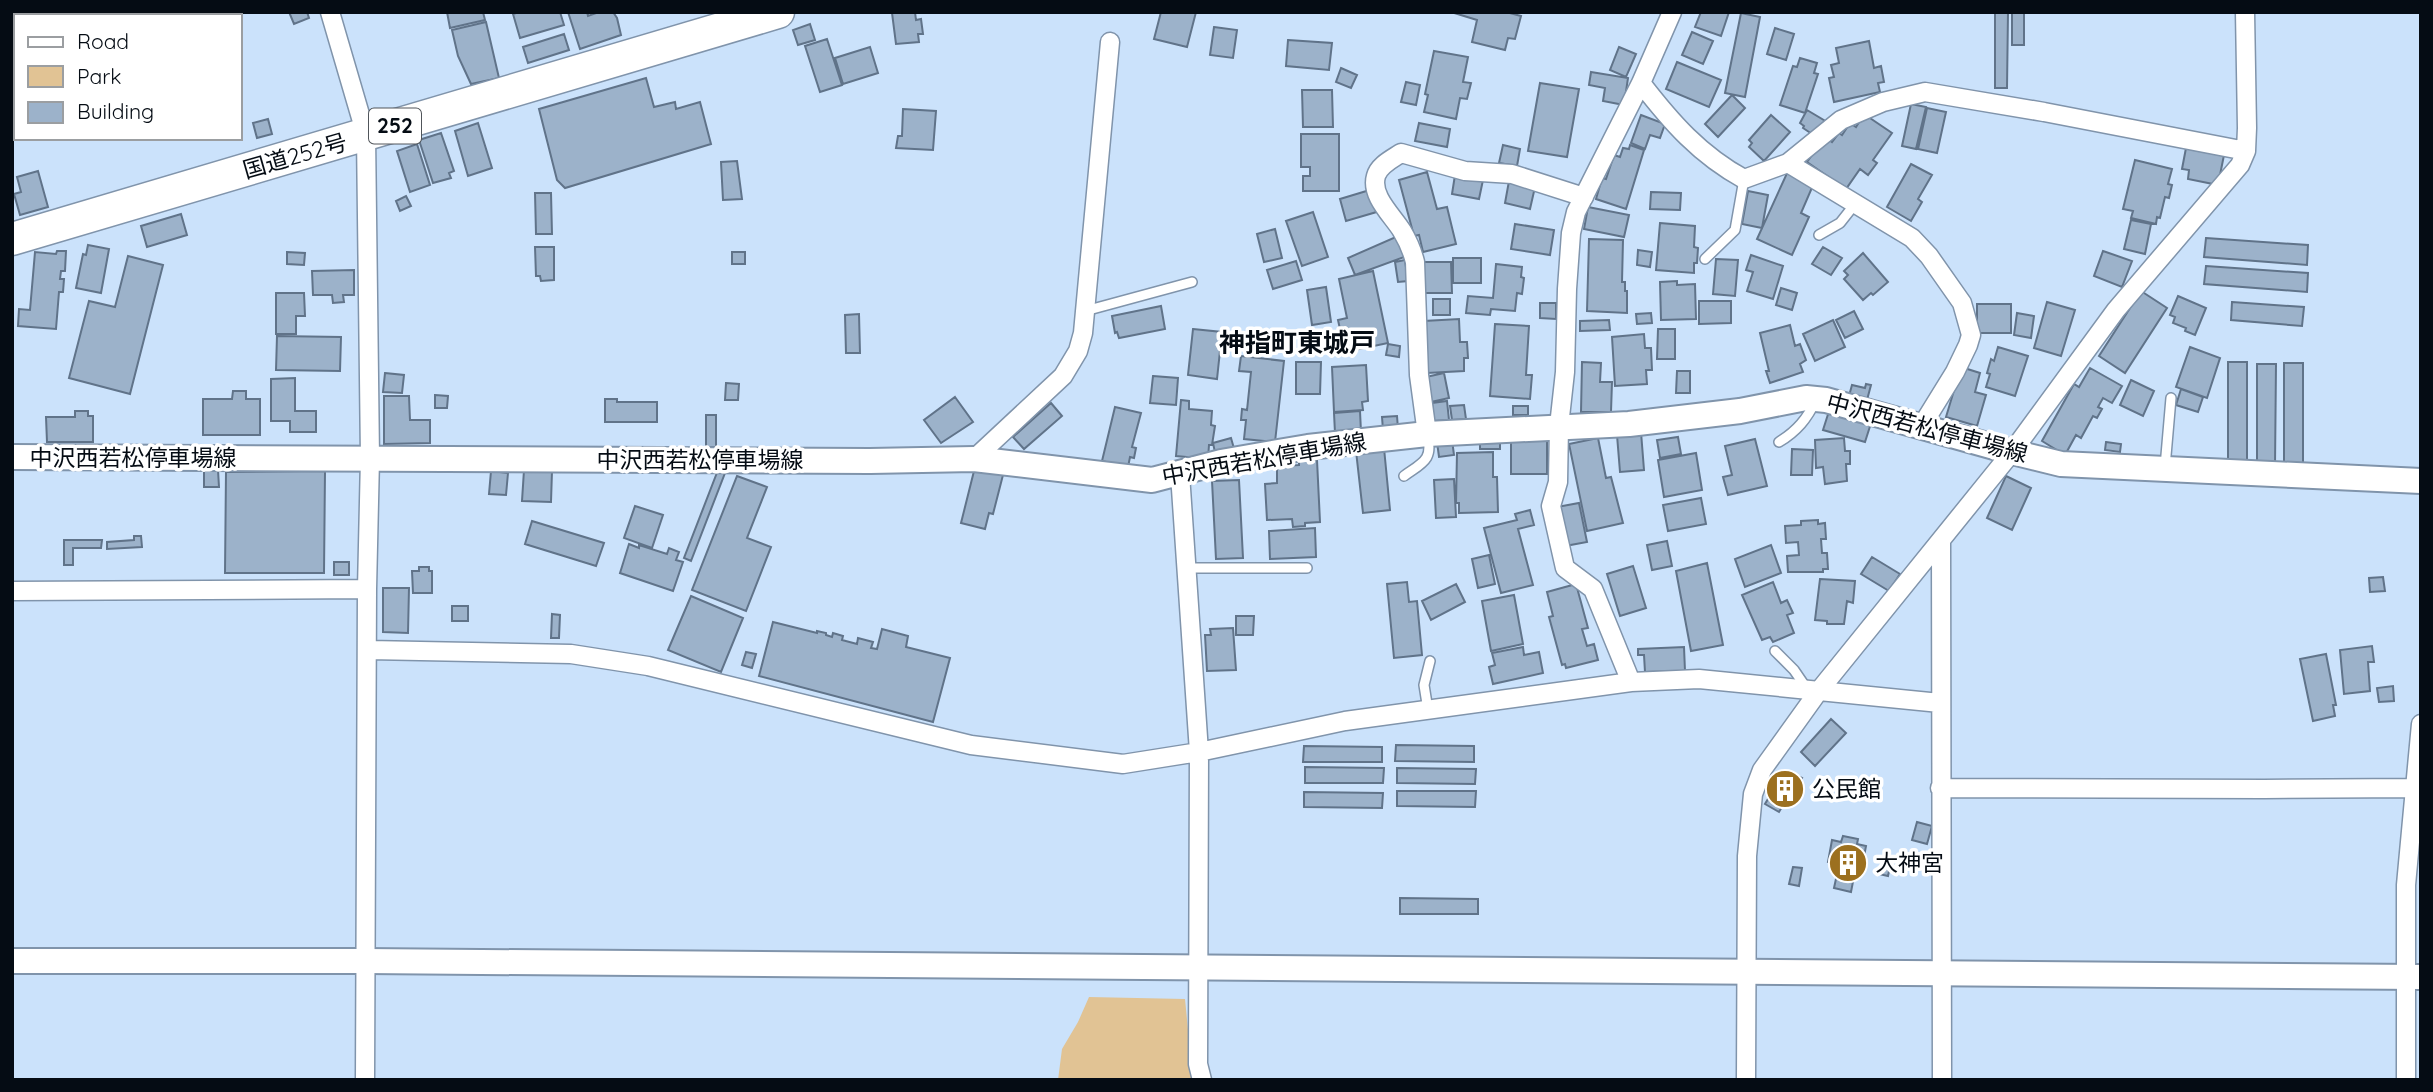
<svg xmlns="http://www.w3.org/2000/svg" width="2433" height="1092" font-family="Quicksand,'Noto Sans JP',sans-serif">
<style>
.green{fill:#e1c394}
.building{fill:#9cb2ca;stroke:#607389;stroke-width:2}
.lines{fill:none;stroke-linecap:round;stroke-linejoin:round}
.lane-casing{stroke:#8094ab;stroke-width:12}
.street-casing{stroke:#8094ab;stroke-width:21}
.secondary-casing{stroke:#8094ab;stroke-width:28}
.highway-casing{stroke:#8094ab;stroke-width:35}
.lane{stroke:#fff;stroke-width:9}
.street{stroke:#fff;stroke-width:18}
.secondary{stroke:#fff;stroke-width:24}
.highway{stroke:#fff;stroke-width:32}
.labels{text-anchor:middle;stroke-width:7;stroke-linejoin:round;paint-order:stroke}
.shield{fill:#fff;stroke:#50555a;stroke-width:2}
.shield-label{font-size:21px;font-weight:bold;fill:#050c14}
.street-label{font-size:23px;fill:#050c14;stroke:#fff}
.poi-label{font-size:23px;fill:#050c14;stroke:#fff;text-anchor:start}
.quarter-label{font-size:26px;font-weight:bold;fill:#050c14;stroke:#fff}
</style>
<rect width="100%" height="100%" fill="#cbe2fb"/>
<!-- green -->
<path class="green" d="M1089,997L1185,999L1193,1080H1058L1062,1049L1078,1022Z"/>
<!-- building -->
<path class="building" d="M289,12H307L309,18L294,24Z
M447,12H483L485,20L450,28Z
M519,12H560L564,25L520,38L513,14Z
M568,12H587L588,16L599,12H613L617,18L621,35L580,49Z
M915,12L916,20L921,19L923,34H918L919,42L896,44L892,13Z
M1161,12H1196L1187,47L1154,39Z
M1451,12H1506L1521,16L1515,39L1508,38L1505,50L1472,42L1477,20Z
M1701,12H1729L1721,36L1695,27Z
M1995,12H2008L2007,88H1995Z
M2012,12H2024V45H2012Z
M1741,13L1760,17L1745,97L1725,93Z
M486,22L499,78L471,84L458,56L452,30Z
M810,24L815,40L798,45L793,30Z
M1214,27L1237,30L1233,58L1210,55Z
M1775,28L1794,34L1786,60L1767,54Z
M1692,32L1713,41L1703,64L1682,55Z
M564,34L569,50L528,63L523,47Z
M827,39L842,85L820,92L805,46Z
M1288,40L1332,43L1329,70L1286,66Z
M1869,41L1874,68L1881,66L1884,82L1878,83L1880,92L1834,102L1829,78L1834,77L1831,65L1839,63L1836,48Z
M870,47L878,73L843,84L835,58Z
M1619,47L1636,54L1626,77L1610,70Z
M1434,51L1468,57L1463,82L1471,83L1467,99L1460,98L1456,119L1424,112L1428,95L1425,94Z
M1800,58L1817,63L1814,73L1818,74L1805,113L1780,105L1793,66L1797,67Z
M1677,62L1721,80L1709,107L1666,89Z
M1341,68L1357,75L1351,88L1336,82Z
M1591,72L1628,78L1624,105L1603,101L1605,88L1589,85Z
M646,78L654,107L675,102L676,109L700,102L711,144L565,188L557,180L539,109Z
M1406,82L1420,85L1416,105L1401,102Z
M1540,83L1579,89L1567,157L1528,151Z
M1302,90H1332L1333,127H1303Z
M1732,95L1745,108L1718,137L1705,124Z
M1911,104L1926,107L1916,149L1902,146Z
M1927,108L1946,112L1937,153L1918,149Z
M903,109L936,111L933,150L896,148L898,136H902Z
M1807,110L1827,122L1815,136L1803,128L1804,126L1800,123Z
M1864,114L1892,133L1873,160L1877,163L1868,175L1860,169L1846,189L1807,162L1820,144L1823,146L1828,139L1832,142L1839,133L1842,135L1850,123L1856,127Z
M1641,115L1665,124L1660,138L1650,135L1645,149L1631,143Z
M1771,115L1790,132L1764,161L1749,147L1752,143L1749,140Z
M268,119L272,134L257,138L253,123Z
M478,123L492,168L468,176L455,131Z
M1419,123L1450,129L1447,147L1415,141Z
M441,133L454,171L449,173L451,178L433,183L419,140Z
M1301,134H1339V191H1303V176H1310V167H1301Z
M417,144L430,185L410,192L397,151Z
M1503,145L1520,149L1517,166L1499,163Z
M1630,145L1644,150L1626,209L1596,199L1602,178L1606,179L1614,155L1620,157L1623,148L1629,149Z
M2186,148L2224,155L2218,185L2188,179L2189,170L2182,169Z
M2135,160L2172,169L2168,184L2172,185L2169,198L2165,197L2160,218L2157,217L2156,224L2131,218L2133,211L2123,209Z
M737,161L742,199L723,200L721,162Z
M1911,164L1932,175L1918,199L1922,202L1911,221L1887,207Z
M38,171L48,207L20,215L14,194L21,192L17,177Z
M1788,171L1814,183L1801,213L1809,217L1792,255L1757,239Z
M1427,172L1437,209L1447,207L1456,244L1423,252L1419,235L1414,236L1399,180Z
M1455,175L1483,180L1479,199L1452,194Z
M1509,181L1535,187L1530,209L1505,203Z
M1373,189L1380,211L1346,221L1340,199Z
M1748,191L1768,195L1762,228L1742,224Z
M1651,192L1681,193L1680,210L1650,209Z
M535,193H551L552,234H536Z
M406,196L411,206L400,211L396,201Z
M1588,207L1629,215L1624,237L1584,229Z
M1313,212L1328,257L1302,266L1286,221Z
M181,214L187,235L147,247L141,226Z
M2131,220L2151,224L2145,254L2124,249Z
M1660,223L1695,226L1694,247L1698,248L1697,263H1694V273L1656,270Z
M1515,224L1554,230L1550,255L1511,249Z
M1275,229L1282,258L1264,262L1257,234Z
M1398,236L1407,256L1355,275L1348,258Z
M2206,238L2308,245L2307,265L2204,257Z
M1589,239L1623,240L1622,282H1625V291H1627V313L1587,311Z
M88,245L109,249L101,293L76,288L83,254L86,255Z
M535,247H554V280L541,281L540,276H536Z
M1823,247L1842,258L1831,275L1812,264Z
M1638,250L1652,252L1650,267L1637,265Z
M57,251H66L65,271H61L60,279H64L63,292H59L56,329L18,326L19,309L30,310L35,252L56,254Z
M2103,251L2132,261L2122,287L2094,276Z
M287,252L305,253L304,265L287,264Z
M732,252H745V264H732Z
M1863,253L1888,282L1873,295L1871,293L1863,300L1844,279L1848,275L1844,271Z
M1751,255L1783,266L1773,299L1747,291L1753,272L1746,270Z
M128,256L163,265L130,394L69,378L89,301L115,307Z
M1453,258H1481V283H1453Z
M1716,259L1738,260L1735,296L1713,294Z
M1405,260L1408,281L1398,282L1395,262Z
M1296,261L1302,280L1273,289L1267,270Z
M1423,262H1451L1452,293H1424Z
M1496,264L1522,267L1521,277L1524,278L1522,294L1517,293L1515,311L1491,309L1490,315L1466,313L1468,296L1493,298Z
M2206,266L2308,273L2307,292L2204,284Z
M354,270V295H343L344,302L333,303L332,295H313L312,271Z
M1373,271L1388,343L1345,352L1338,320L1347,318L1339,279Z
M1677,281V285L1695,284L1696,319L1661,320L1660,282Z
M1326,287L1331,322L1312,325L1307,290Z
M1781,288L1797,293L1792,310L1776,305Z
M2141,291L2167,308L2125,373L2099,356Z
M276,293H304L305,316H296V334H276Z
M2178,296L2206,308L2195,335L2185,331L2186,328L2173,323L2175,317L2170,315Z
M1433,299H1450V315H1433Z
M1699,301H1731V323L1699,324Z
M2047,302L2075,310L2061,356L2034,348Z
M2232,302L2304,307L2302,326L2231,320Z
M1540,303H1556V319L1540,318Z
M1977,304H2011V333H1977Z
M1161,306L1165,329L1119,338L1117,332L1115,333L1112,316Z
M1854,311L1863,329L1845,338L1836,320Z
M1651,313L1652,323L1637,324L1636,314Z
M2017,313L2034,316L2031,338L2014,335Z
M859,314L860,353H846L845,315Z
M1459,319L1460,342H1467L1468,358H1464V371L1427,373L1424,321Z
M1609,320L1610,330L1580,331V321Z
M1833,320L1845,347L1815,361L1803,334Z
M1495,324L1529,326L1526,375H1532L1530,399L1490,396Z
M1790,325L1795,346L1800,344L1806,360L1800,364L1803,372L1770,383L1766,371H1769L1760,333Z
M1193,329L1222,332L1217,379L1188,375Z
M1658,329H1675V359H1657Z
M1644,334L1645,348H1651L1652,370H1646L1647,384L1615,386L1612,337Z
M277,336L341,337L340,371L276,370Z
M1388,344L1400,346L1399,357L1386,355Z
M1998,347L2028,356L2015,396L1986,387L1990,374L1987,373L1991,359L1994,361Z
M2190,347L2220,358L2207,398L2176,387Z
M1241,356L1284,361L1275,442L1244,439L1246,420H1241L1242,409L1247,410L1251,372L1239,371Z
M1296,362H1321L1320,394H1296Z
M1582,362L1601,363L1600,382H1612L1611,412H1581Z
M2228,362H2247V466H2228Z
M2284,363H2303V466H2284Z
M2257,364H2276L2275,467H2257Z
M1366,365L1368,401L1362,402L1363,410L1334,412L1332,367Z
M1961,367L1980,373L1975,392L1986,395L1977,426L1946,417Z
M2090,368L2122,386L2112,403L2103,398L2098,407L2102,409L2097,418L2093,416L2081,438L2076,435L2065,455L2042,441L2074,384L2079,387Z
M1677,371H1690V393H1676Z
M385,373L404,375L402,393L383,392Z
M1444,373L1449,398L1431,402L1426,377Z
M1153,376L1178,378L1176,405L1150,403Z
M295,378V411H316V432H290V421H271V379Z
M2131,380L2154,391L2143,416L2120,405Z
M726,383L739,384L738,400H725Z
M1866,384L1871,385L1867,400L1849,396L1852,385L1865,388Z
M2181,389L2203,397L2198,412L2176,405Z
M233,391H246V399H260V435H203V399H232Z
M435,395L448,396L447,408H435Z
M384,396H409L410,420H430V443L384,444Z
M955,397L973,422L941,443L924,420Z
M605,399H617V402H657V422H605Z
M1181,400L1189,401V409L1212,411L1211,425L1215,426L1212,445H1209L1208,459L1176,456Z
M1447,401L1449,420L1434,421L1432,403Z
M1051,403L1062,416L1024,449L1013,437Z
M1464,405L1466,419L1452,420L1450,406Z
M1513,406H1528V415H1513Z
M1115,407L1141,413L1132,447L1136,448L1134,458L1130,457L1128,467L1102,461Z
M1830,408L1872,420L1865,442L1823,430Z
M75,411H88V416H93V442H47L46,417H75Z
M1360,411L1361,432L1335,433L1334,413Z
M706,415H716V447H706Z
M1397,416L1398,429L1383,430L1382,417Z
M1641,432L1644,470L1620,472L1617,435Z
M1480,436H1500V449H1480Z
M1511,436H1547V474H1511Z
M1678,437L1681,454L1660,458L1657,440Z
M1231,438L1235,452L1216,457L1213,443Z
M1598,438L1606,478L1611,477L1623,523L1587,531L1569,444Z
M1844,438L1845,451H1850V464H1846L1847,481L1825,484L1823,467L1816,468L1815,440Z
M1755,439L1767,486L1728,495L1723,477L1732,475L1725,446Z
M1452,440L1454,455L1439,457L1437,442Z
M2106,442L2121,444L2120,452L2105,450Z
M1384,448L1390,510L1363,513L1356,451Z
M1792,449L1813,450L1812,475H1791Z
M1493,452V477H1497L1498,512L1459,513V503H1456L1457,453Z
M1696,453L1702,490L1664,497L1658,460Z
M1317,460L1320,522L1305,523V526L1293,527L1292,519L1267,520L1265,484L1277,483V466L1299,465V461Z
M975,467L1003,475L993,514L989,513L985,529L961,523Z
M204,470H218L219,487H204Z
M524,470L552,471L551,502L522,501Z
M718,470L725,473L691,561L684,558Z
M325,471L324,573H225L226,472Z
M491,471L508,473L506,495L489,494Z
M737,476L767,487L747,538L771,547L746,611L692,590Z
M2006,476L2031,488L2012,530L1987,518Z
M1454,479L1456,517L1436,518L1434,480Z
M1239,480L1243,558L1216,559L1212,481Z
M1701,498L1706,524L1668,531L1663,505Z
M1579,503L1587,542L1565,546L1557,507Z
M635,506L663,515L652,548L624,538Z
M1530,510L1534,525L1518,529L1533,585L1501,593L1484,528L1517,520L1515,514Z
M1818,520V524L1825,523L1826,539H1821L1822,553H1827L1828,569H1823V572H1788L1787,556L1799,555L1798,542L1786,543L1785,526L1801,525V521Z
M532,521L604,543L596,566L525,544Z
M1315,528L1316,557L1270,559L1269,531Z
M134,536H141L142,547L107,549V542L134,540Z
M64,540H102L101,548H73V565H64Z
M1667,541L1672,566L1652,570L1647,545Z
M629,544L639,548V545L667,554L669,548L679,552L676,560L683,562L673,591L620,573Z
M1771,545L1781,573L1745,587L1735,559Z
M1489,555L1495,584L1478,588L1472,559Z
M1872,557L1900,574L1889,591L1861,574Z
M334,562H349V575H334Z
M1707,563L1723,645L1691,651L1676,571Z
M1633,566L1646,608L1620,616L1607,574Z
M419,567H429V571H432V593H413L412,571H419Z
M2383,577L2385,591L2370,592L2369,578Z
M1820,579L1855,581L1853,603L1847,601L1844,624H1827V621L1815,620Z
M1407,582L1409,602L1417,601L1422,655L1394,658L1387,584Z
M1773,582L1781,603L1787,600L1793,613L1787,615L1794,633L1773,642L1770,637L1762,640L1742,595Z
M1456,584L1465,602L1431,620L1422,601Z
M1576,584L1588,628L1582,629L1587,646L1594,644L1598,660L1566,668L1565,664L1562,665L1549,617L1553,616L1547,592Z
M383,588H409L408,633L383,632Z
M1514,595L1523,644L1491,651L1482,601Z
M691,596L743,618L721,672L668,650Z
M452,606H468V621H452Z
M552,614L560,615L559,638H551Z
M1236,616H1254L1253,635H1236Z
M773,622L817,633V631L826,633V635L832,637L833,633L843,636L842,640L857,644L858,638L873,642L871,648L877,649L882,629L908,636L906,647L950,658L933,722L759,676Z
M1233,628L1236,670L1207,671L1205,635H1211L1210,629Z
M2372,646L2374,662H2368L2370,691L2344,694L2340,650Z
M1523,647L1524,655L1539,652L1543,673L1493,684L1489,667L1495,665L1492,653Z
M1684,647L1685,671L1645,672L1644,655H1638V649Z
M746,652L756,654L752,668L742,665Z
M2326,654L2336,705H2333L2335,716L2313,721L2300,659Z
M2393,686L2394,701L2379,702L2377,688Z
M1831,719L1846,733L1815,766L1801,752Z
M1396,745L1474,746V762L1395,761Z
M1304,746L1382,747V762H1303Z
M1305,767L1384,768L1383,783H1305Z
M1397,768L1476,769L1475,784L1397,783Z
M1784,773L1792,778L1794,774L1802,778L1789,802L1786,800L1779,812L1765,804Z
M1397,791H1476L1475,807L1397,806Z
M1304,792L1383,793L1382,808L1304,807Z
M1917,822L1932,826L1927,844L1912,840Z
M1843,836L1858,839L1857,844L1866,846L1862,867L1856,866L1851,892L1834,888L1839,865L1828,862L1832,840L1841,842Z
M1882,860L1891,862L1888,876L1879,874Z
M1793,867L1802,868L1799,886L1789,884Z
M1400,898L1478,899V914H1400Z"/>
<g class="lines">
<!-- lane casing -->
<g class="lane-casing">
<path id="lane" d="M1819,235L1840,223L1855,204
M1705,259L1735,230L1744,179
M1085,311L1192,282
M1779,442C1797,431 1807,419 1816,400
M2165,467L2171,398
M1404,476C1422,463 1434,460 1427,435
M1187,568H1307
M1775,651L1794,670L1807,689
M1428,710L1424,685L1430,661"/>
</g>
<!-- street casing -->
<g class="street-casing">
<path id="street" d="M330,12L366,135L370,458L367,589L365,1080
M1641,83C1671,122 1700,155 1744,179L1788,163L1841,120L1883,102L1925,92L2044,112L2246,151
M1788,163L1912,238L1929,256L1962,303L1971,335L1968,345L1955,372L1921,427
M1427,434L1419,375L1415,262C1412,250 1408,241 1402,231C1393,216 1370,196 1376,176C1379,165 1392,159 1401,153L1465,171L1512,174L1584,197
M974,459L1063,376L1078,351L1083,333L1110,42
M1180,474L1199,752L1198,1064L1202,1080
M1941,542L1942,1080
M12,591L367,589
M369,650L571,654L648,666L971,745L1123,764L1199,752L1345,721L1631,682L1699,679L1940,703
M1631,682L1593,589L1565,568L1551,506L1558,482L1559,426L1565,372L1567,289L1571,233L1576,212L1641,83L1672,12
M1940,788L2264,789L2416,788
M1746,1080L1747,856L1753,794L1762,770L1818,692L2012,452L2116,310L2240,165L2246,151L2247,128L2245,12
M2406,1080V885L2421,724"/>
</g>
<!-- secondary casing -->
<g class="secondary-casing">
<path id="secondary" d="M12,457L870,461L974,459L1152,480L1221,462L1308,447L1427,434L1629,424L1740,411L1806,398L1826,400L2012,452L2061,464L2421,481
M12,961H365L2421,977"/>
</g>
<!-- highway casing -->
<g class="highway-casing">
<path id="highway" d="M12,239L778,12"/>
</g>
<!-- lane -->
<use href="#lane" class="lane"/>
<!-- street -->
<use href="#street" class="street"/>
<!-- secondary -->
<use href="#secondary" class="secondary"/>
<!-- highway -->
<use href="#highway" class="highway"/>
</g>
<!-- icons -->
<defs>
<g id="building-disc" transform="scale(2.0125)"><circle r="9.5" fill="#9c701f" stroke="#fff"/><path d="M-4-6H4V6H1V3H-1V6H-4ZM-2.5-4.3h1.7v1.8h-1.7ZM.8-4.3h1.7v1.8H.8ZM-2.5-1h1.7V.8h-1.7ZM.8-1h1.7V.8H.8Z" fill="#fff"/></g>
</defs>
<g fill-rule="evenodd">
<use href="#building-disc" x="1785" y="789"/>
<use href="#building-disc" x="1848" y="863"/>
</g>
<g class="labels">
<!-- shield labels -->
<rect class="shield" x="369" y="108.5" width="52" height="35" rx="5"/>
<g class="shield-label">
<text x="395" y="133">252</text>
</g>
<!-- street labels -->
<g class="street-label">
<text transform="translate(295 156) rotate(-16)" y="8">国道252号</text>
<text transform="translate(1927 428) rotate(15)" y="8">中沢西若松停車場線</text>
<text x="133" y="466">中沢西若松停車場線</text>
<text transform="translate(1264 459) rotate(-10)" y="8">中沢西若松停車場線</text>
<text x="700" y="468">中沢西若松停車場線</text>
</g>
<!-- poi labels -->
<g class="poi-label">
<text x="1812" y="797">公民館</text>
<text x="1875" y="871">大神宮</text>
</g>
<!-- quarter labels -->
<g class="quarter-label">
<text x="1297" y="352">神指町東城戸</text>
</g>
</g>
<!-- border -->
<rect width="2433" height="1092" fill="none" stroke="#050c14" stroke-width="28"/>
<!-- legend -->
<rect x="14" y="14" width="228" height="126" fill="#ffffff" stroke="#9b9ea1" stroke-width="2"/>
<rect x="28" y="37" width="35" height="10" fill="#ffffff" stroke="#9b9ea1" stroke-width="2"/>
<text x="77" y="49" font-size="21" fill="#050c14">Road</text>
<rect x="28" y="66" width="35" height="21" fill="#e1c394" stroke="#9b9ea1" stroke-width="2"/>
<text x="77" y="84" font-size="21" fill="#050c14">Park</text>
<rect x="28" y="102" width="35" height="21" fill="#9cb2ca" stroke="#9b9ea1" stroke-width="2"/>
<text x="77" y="119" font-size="21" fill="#050c14">Building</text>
</svg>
